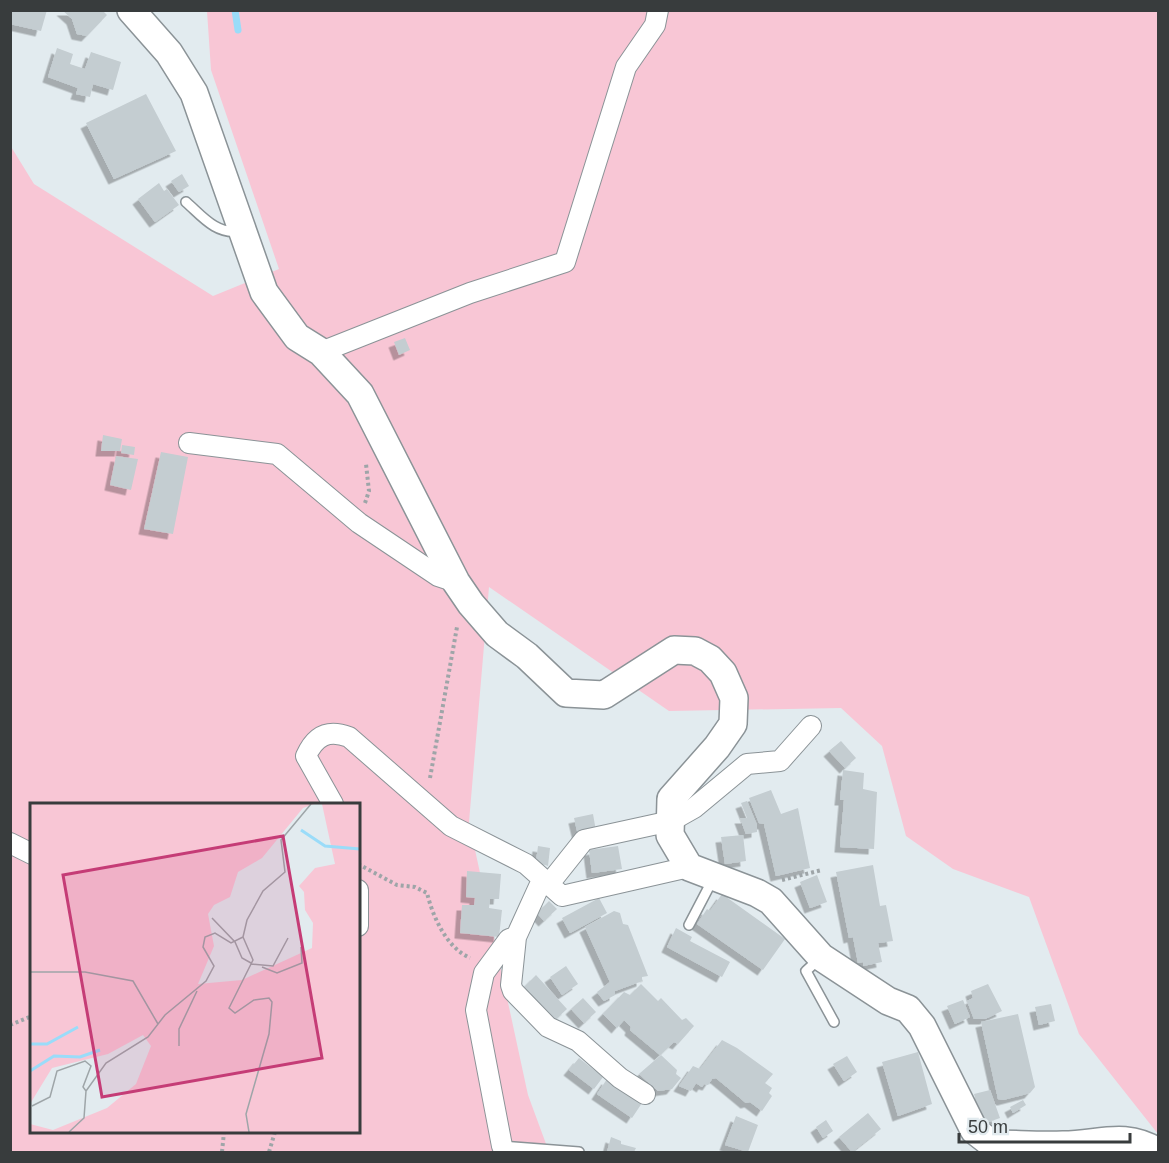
<svg xmlns="http://www.w3.org/2000/svg" width="1169" height="1163" font-family="Helvetica,sans-serif">
<style>
.green{fill:#f8c6d5;fill-rule:evenodd}
.lines{fill:none;stroke-linecap:round;stroke-linejoin:round}
.stream{stroke:#9adcf9;stroke-width:7}
.building{fill:#c4cdd1;filter:url(#shadow)}
.lane-casing{stroke:#8b9397;stroke-width:12}
.street-casing{stroke:#8b9397;stroke-width:22}
.secondary-casing{stroke:#8b9397;stroke-width:30}
.path{stroke:#9ea5a8;stroke-width:4;stroke-dasharray:3 3;stroke-linecap:butt}
.lane{stroke:#fff;stroke-width:9}
.street{stroke:#fff;stroke-width:20}
.secondary{stroke:#fff;stroke-width:27}
.inset-river{fill:none;stroke:#9adcf9;stroke-width:3}
.inset-road{fill:none;stroke:#9ea5a8;stroke-width:1.5}
.view{fill:#c53c76;fill-opacity:0.15;stroke:#c53c76;stroke-width:3}
.inset-edge{fill:none;stroke:#383c3d;stroke-width:3}
</style>
<defs>
<filter id="shadow"><feDropShadow dx="-5.5" dy="5.5" stdDeviation="0" flood-color="#0004"/></filter>
</defs>
<rect width="100%" height="100%" fill="#e2ebef"/>
<!-- green -->
<path class="green" d="M207,11H1158V1134L1079,1034L1029,897L953,869L906,836L882,746L841,708L669,711L489,587L469,822L528,1095L549,1152H11L10,145L34,184L213,296L279,269L211,70ZM32,804H358V1132H32Z"/>
<g class="lines">
<!-- stream -->
<path class="stream" d="M235,10L238,30"/>
</g>
<!-- building -->
<path class="building" d="M10,10H47L41,31L10,24Z
M62,10H102L107,15L87,36L77,34L72,19Z
M57,48L73,54L70,64L85,69L91,52L121,62L113,90L93,84L90,97L76,94L78,88L48,77Z
M146,94L176,151L114,179L86,123Z
M182,174L189,186L179,192L171,181Z
M159,183L164,191L167,189L179,205L155,222L138,199Z
M405,338L410,350L399,355L394,342Z
M103,435L122,439L120,451H101Z
M122,445L135,447L134,455L121,453Z
M161,452L188,457L173,534L144,529Z
M116,456L138,459L131,490L110,485Z
M841,741L856,758L845,768L829,751Z
M843,770L864,773L863,789L877,792L874,849L840,847L844,800H840Z
M771,790L781,814L798,808L810,868L776,876L764,824L759,823L749,798Z
M747,801L757,825V832L746,834L740,818H747L741,803Z
M593,814L596,831L578,835L574,818Z
M743,835L746,861L725,864L721,837Z
M538,846L550,848L548,866L536,862Z
M618,846L622,869L592,873L589,850Z
M873,865L880,906L886,905L893,941L878,943L882,962L863,966V962L858,963L853,937L849,938L836,872Z
M467,871L501,874L499,899H490L489,908L502,910L499,937L460,933L462,905H474L475,898L466,897Z
M817,875L827,902L810,908L800,882Z
M722,894L785,939L763,970L697,924L707,909L710,911Z
M599,898L607,913L570,933L562,918Z
M549,901L557,909L544,921L537,913Z
M614,911L620,913L623,924L628,925L648,976L642,977V981L615,991V995L604,1001L597,992L610,982L585,927Z
M676,928L692,937L690,941L730,962L722,977L667,947Z
M566,966L578,984L562,995L550,977Z
M536,975L567,1009L554,1021L523,988Z
M641,984L658,1001L661,998L682,1020L686,1018L694,1026L678,1044L674,1042L660,1055L630,1030L631,1027L624,1020L617,1028L603,1014L624,992L630,995Z
M988,984L1002,1011L985,1019H974L967,1001L973,998L971,991Z
M583,998L596,1012L584,1023L571,1009Z
M963,1000L970,1017L955,1024L947,1006Z
M1051,1004L1055,1021L1039,1025L1035,1007Z
M1018,1014L1035,1087L1030,1093L1003,1100L998,1099L981,1022Z
M722,1040L737,1048L773,1074L765,1083L772,1088L769,1093L772,1096L762,1111L750,1102L746,1103L716,1078L712,1079L708,1085L704,1084L702,1087L696,1083L691,1091L679,1086L693,1066L700,1069Z
M918,1052L932,1104L898,1116L882,1062Z
M661,1055L677,1070L676,1074L681,1078L672,1089L658,1091L639,1074Z
M847,1056L857,1072L844,1081L833,1064Z
M579,1058L603,1077L594,1089L569,1070Z
M607,1079L642,1103L632,1118L597,1094Z
M990,1090L1000,1118L983,1124L974,1094Z
M1023,1100L1026,1105L1013,1113L1010,1107Z
M868,1113L881,1129L852,1152L839,1137Z
M736,1116L758,1125L748,1152L725,1145Z
M826,1120L833,1131L823,1138L816,1127Z
M611,1137L621,1141V1144L636,1148L634,1152H607Z"/>
<g class="lines">
<!-- lane casing -->
<g class="lane-casing">
<path id="lane" d="M186,202C201,215 216,235 239,231
M689,925L713,879
M819,959L806,971L834,1022
M502,1146L579,1152"/>
</g>
<!-- street casing -->
<g class="street-casing">
<path id="street" d="M321,352L470,293L565,262L626,67L655,25L658,10
M189,443L277,454L359,523L438,576L456,582
M333,804L306,756C315,736 328,729 349,737L451,826L526,864L562,896L689,867
M10,843L32,854
M542,880L516,937L511,985L513,991L548,1027L578,1041L620,1078L645,1094
M549,884L584,840L671,821L694,808L747,764L780,761L811,726
M358,890V926
M502,1146L476,1010L484,973L509,939L516,937"/>
</g>
<!-- secondary casing -->
<g class="secondary-casing">
<path id="secondary" d="M131,10L169,53L194,93L264,292L297,337L321,352L360,394L456,582L471,604L497,634L527,656L566,693L604,695L674,650L695,651L710,659L723,673L734,698L733,724L717,747L671,799L670,835L689,867L757,893L771,901L821,957L888,1001L908,1009L922,1026L974,1130L992,1144C1016,1144 1039,1146 1063,1145C1099,1145 1124,1131 1158,1152"/>
</g>
<!-- path -->
<path class="path" d="M365,503L369,491L366,464
M430,778L457,627
M358,864L397,885L415,887L427,893C433,917 446,947 470,958
M782,880L822,870
M10,1025L32,1016
M222,1152L224,1132
M269,1152L275,1132"/>
<!-- lane -->
<use href="#lane" class="lane"/>
<!-- street -->
<use href="#street" class="street"/>
<!-- secondary -->
<use href="#secondary" class="secondary"/>
</g>
<!-- overview -->
<g transform="translate(30 803)">
<rect width="330" height="330" fill="#e2ebef"/>
<path d="M0,1H284L273,5L232,55L208,69L200,94L184,102L178,111L184,143L168,181L212,177L282,145L283,120L275,107L274,89L269,83L285,65L305,61L292,1H330V329H0V321L23,327L77,305L106,281L121,243L113,232L78,251L22,265L0,301Z" fill="#f8c6d5"/>
<path class="inset-river" d="M271,27L295,43L330,46M0,241H17L48,224M0,268L24,253L50,254L70,247"/>
<path class="inset-road" d="M182,115L205,139L212,155L221,160M221,161L243,163L258,135M232,164L247,170L272,160L271,144M0,169H55L103,178L128,221M149,243V226L167,188M2,303L20,294L27,268L55,258L61,263L53,284L56,288M39,329L54,315L56,288L76,260L118,234L135,212L176,178L184,163L173,144L175,134L185,130L201,140L213,134M219,329L216,311L239,231L242,199L239,195L224,197L205,210L199,205L223,157L213,134L217,117L233,88L255,69L251,37L281,1"/>
<path class="view" d="M253,33L292,255L72,294L33,72Z"/>
<rect width="330" height="330" class="inset-edge"/>
</g>
<!-- border -->
<rect width="1169" height="1163" fill="none" stroke="#383c3d" stroke-width="24"/>
<!-- scale -->
<path d="M959 1133v9h171v-9" fill="none" stroke="#383c3d" stroke-width="3"/>
<text x="968" y="1133" font-size="18" fill="#383c3d" stroke="#e2ebef" stroke-width="4.5" paint-order="stroke">50 m</text>
</svg>
